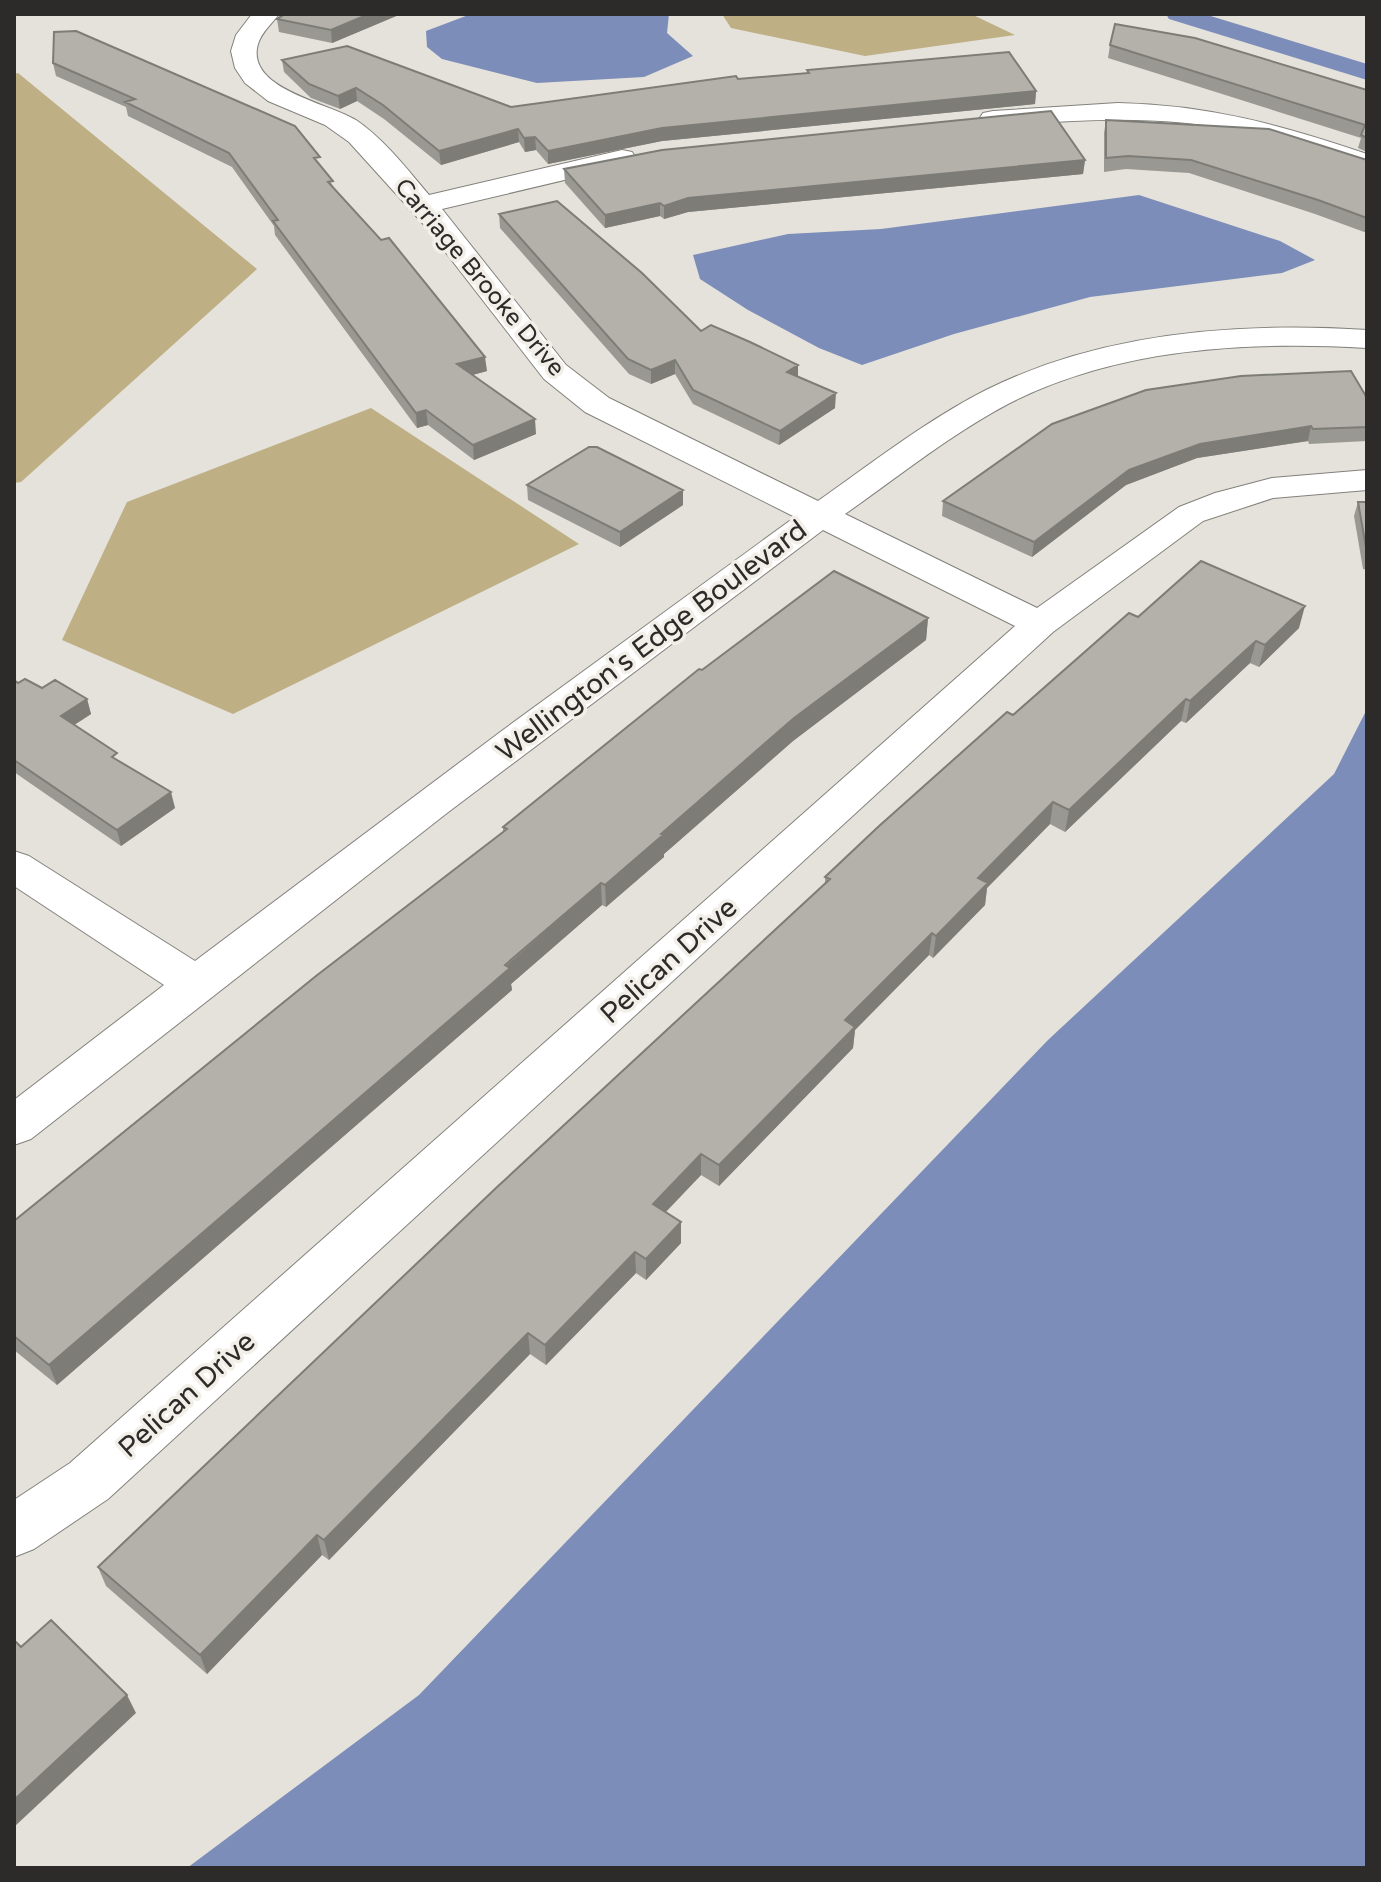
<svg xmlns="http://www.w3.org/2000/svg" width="1381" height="1882" font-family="'Varela Round',sans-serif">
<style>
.green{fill:#bfaf85}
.water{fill:#7d8db9}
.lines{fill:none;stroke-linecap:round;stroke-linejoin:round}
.canal{fill:#7d8db9;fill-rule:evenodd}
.minor-casing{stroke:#83817b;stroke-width:2}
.minor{fill:#fff;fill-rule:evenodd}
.wall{fill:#9a9892}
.shaded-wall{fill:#7d7c77}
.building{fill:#b3b1aa;stroke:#7d7c77;stroke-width:2}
.labels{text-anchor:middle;stroke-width:7;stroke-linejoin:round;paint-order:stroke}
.far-street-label{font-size:24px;fill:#2c2b29;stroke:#f2efe8}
.street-label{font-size:28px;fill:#2c2b29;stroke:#f2efe8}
</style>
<rect width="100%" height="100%" fill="#e4e2db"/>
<!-- green -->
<path class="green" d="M722,14H971L1015,35L865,56L731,28Z
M18,73L257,269L21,482L14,483V74Z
M371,408L579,544L233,714L62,640L127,502Z"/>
<!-- water -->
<path class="water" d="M471,14H669L667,33L693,56L644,77L537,83L442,59L427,47L426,31Z
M1139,195L1280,241L1315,260L1282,273L1090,297L954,334L862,365L819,348L748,310L700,279L693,255L788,234L881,229Z
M1367,709V1868H187L419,1695L1048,1040L1334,774Z"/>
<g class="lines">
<!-- canal -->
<path class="canal" d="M1166,14H1204L1367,64V80L1169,19Z"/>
<!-- minor casing -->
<g class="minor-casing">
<path id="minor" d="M252,14H279C272,24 262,31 258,44C245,89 329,103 356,120C384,139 408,170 429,195L622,150L632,152L636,158L632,164L442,209L566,365L609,398L818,501C872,463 927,420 986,390C1102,332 1240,322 1367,330V348C1247,341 1117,348 1008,404C951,434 898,477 845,514L1037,608L1179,507L1215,493L1272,478L1367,470V490L1273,498L1203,521L1053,632L108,1499L34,1549L14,1557V1500L70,1463L1015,626L823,530L447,813L31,1139L14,1145V1100L164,985L14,886V851L29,856L195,961L503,730L795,517L585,412L544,379L426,227L349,142L325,125L268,101L245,83L235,68L231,51L236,35Z
M1118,103C1209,105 1282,125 1367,154V171C1325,161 1286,141 1244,132C1161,114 1077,119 993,127L983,125L979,119L983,113L993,111Z"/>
</g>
<!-- minor -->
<use href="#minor" class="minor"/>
</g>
<!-- wall -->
<path class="wall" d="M285,14H401L332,43L279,32L277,19Z
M1110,45L1367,90V152L1358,148L1361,138L1108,58Z
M282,60L511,107L738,79L807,73V70L1036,91L1035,104L662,141L548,164L536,150L525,152L519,142L441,165L384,119L357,101L340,109L311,98L284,72Z
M53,63L321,166L334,188L487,371L472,375L536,434L474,460L428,425L417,428L275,235L274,226L232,167L128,116L126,107L56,76Z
M1106,120L1367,160V233L1315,214L1189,173L1126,169L1104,172V133Z
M1085,160L1083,174L688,212L664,219L660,216L605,228L565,183L564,169Z
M499,214L701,331L798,377L835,408L779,445L693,404L675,374L651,384L629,374L500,228Z
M1367,398V441L1309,444L1308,441L1197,458L1126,485L1032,557L942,516L943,501Z
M527,485L683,505L620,547L528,500Z
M1358,502H1367V570L1363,569L1354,516Z
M1138,617L1299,628L1259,667L1250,663L1186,723L1181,721L1065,832L1050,824L987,888L985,905L933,958L929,955L855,1030L853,1048L719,1186L701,1175L666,1212L681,1222V1243L646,1280L636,1273L546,1365L530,1354L329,1560L322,1555L207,1674L106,1586L98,1567L825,884V877L1013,715Z
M928,618L926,640L793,741L664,854V857L606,907L602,905L511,984L512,990L57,1385L14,1350V1221L503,832V827L702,670Z
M14,680L18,683L87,699L91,714L74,725L175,808L121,846L14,772Z"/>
<!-- shaded-wall -->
<path class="shaded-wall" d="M369,14H401L332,43L331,30Z
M356,88L357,101L340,109L338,96Z
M1036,91L1035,104L662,141L548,164V151L662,128Z
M518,129L519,142L441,165L439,151Z
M535,137L536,150L525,152L524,138Z
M1085,160L1083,174L688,212L664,219V206L688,198Z
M660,203V216L605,228V215Z
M485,357L487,371L458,379L457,364Z
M675,360V374L651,384V370Z
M798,365V379L787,372Z
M836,393L835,408L779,445L780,431Z
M426,410L428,425L417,428L416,413Z
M535,419L536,434L474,460L473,445Z
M1311,426L1308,441L1197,458L1126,485L1032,557L1034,542L1129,470L1200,444Z
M683,490V505L620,547V532Z
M1305,606L1299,628L1259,667L1265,645Z
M928,618L926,640L793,741L664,854V857L606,907L605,885L661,834L794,718Z
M1256,641L1250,663L1186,723L1190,701Z
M87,699L91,714L65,731L61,716Z
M1186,699L1181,721L1065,832L1069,810Z
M171,792L175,808L121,846L117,830Z
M1053,802L1050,824L987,888L985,905L933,958L936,936L978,878Z
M601,883L602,905L511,984L512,990L57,1385L49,1365Z
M932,933L929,955L855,1030L853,1048L719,1186V1165L845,1020Z
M701,1154V1175L653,1225V1204Z
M681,1222V1243L646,1280V1259Z
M635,1252L636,1273L546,1365L545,1345Z
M528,1333L530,1354L329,1560L324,1540Z
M317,1535L322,1555L207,1674L200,1655Z
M127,1695L136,1713L14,1827V1800Z"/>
<!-- building -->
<path class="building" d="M285,14H369L331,30L277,19Z
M1115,24L1195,38L1367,90V138L1361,135L1365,125L1110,45Z
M76,31L295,126L320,157L314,158L333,181L328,182L381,240L389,238L485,357L457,364L535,419L473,445L426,410L416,413L273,221L278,220L229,153L125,102L135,99L53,63L54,32Z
M347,46L511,107L736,76L738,79L809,73L807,70L1009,52L1036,91L662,128L548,151L535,137L524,138L518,129L439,151L383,105L356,88L338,96L309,84L282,60Z
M1051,111L1085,160L688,198L664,206L660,203L605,215L564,169L662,150Z
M1106,120L1269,129L1367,160V218L1318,200L1191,160L1128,156L1106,158Z
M557,201L642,273L701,331L711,325L750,342L798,365L787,372L836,393L780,431L693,390L675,360L651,370L628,359L499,214Z
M1351,371L1367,398V427L1313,429L1311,426L1200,444L1129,470L1034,542L943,501L1052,424L1146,390L1241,376Z
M589,447H597L683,490L620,532L527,485Z
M1358,502H1367V553Z
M1201,561L1305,606L1265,645L1256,641L1190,701L1186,699L1069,810L1053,802L978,878L988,883L936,936L932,933L845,1020L855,1027L719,1165L701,1154L653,1204L681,1222L646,1259L635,1252L545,1345L528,1333L324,1540L317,1535L200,1655L98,1567L496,1188L830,879L825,877L878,827L1007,712L1013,715L1129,613L1138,617Z
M834,571L928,618L794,718L661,834L663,835L605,885L601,883L505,965L510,968L49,1365L14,1336V1221L316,976L507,829L503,827L699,669L702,670Z
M25,679L42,688L55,680L87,699L61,716L117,753L112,757L171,792L117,830L14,760V680L18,683Z
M51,1620L127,1695L14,1800V1640L21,1647Z"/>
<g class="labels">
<!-- far-street labels -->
<g class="far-street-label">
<text transform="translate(480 277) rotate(50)" y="8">Carriage Brooke Drive</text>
</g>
<!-- street labels -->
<g class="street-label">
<text transform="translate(651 640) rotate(-37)" y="10">Wellington's Edge Boulevard</text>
<text transform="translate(668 960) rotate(-42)" y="10">Pelican Drive</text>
<text transform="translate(186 1394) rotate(-42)" y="10">Pelican Drive</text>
</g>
</g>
<!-- border -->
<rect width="1381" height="1882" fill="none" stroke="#2c2b29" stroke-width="32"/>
</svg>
